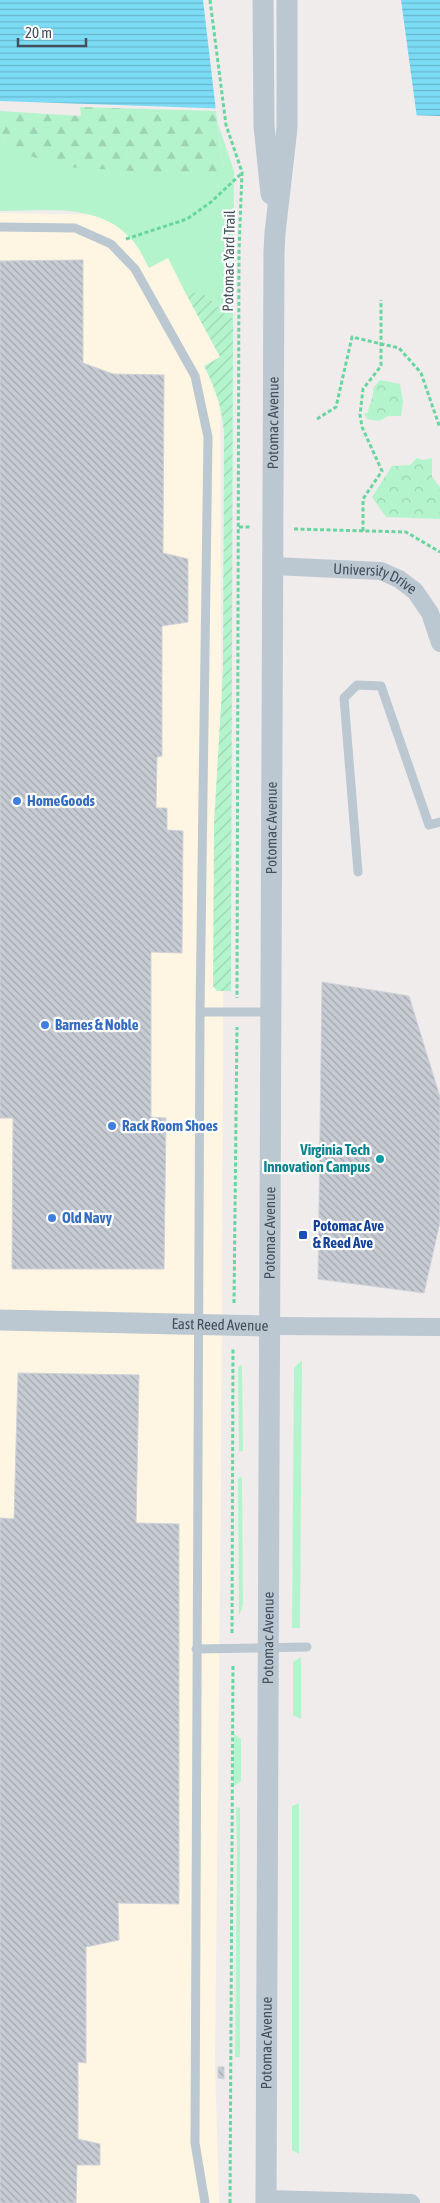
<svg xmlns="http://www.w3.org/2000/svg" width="440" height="2203" font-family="'Asap Condensed',sans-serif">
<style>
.commercial{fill:#fef6e2}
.grass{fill:#b4f4cd}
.forest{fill:url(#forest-firs)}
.park{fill:url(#park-crowns)}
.garden{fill:url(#garden-furrows)}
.water{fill:url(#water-rules)}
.pier{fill:#f0ecec}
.building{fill:url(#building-back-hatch);stroke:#cfd2d9}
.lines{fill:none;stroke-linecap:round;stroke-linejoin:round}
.path{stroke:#68d5a0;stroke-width:3;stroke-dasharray:4 2.5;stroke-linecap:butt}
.service{stroke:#bbc7d1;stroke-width:9}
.minor{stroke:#bbc7d1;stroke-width:18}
.tertiary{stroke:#bbc7d1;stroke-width:21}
.shop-dot{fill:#3f7fe0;stroke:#fff;stroke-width:2}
.culture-dot{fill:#0f9aa8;stroke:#fff;stroke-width:2}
.transit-dot{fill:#1a4fb4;stroke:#fff;stroke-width:2}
.labels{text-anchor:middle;stroke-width:4.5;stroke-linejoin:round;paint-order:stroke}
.street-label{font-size:15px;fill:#43505c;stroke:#fff}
.shop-label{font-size:15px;font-weight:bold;fill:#366cbe;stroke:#fff;text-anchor:start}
.culture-label{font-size:15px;font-weight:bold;fill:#0d838f;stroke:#fff;text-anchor:end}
.transit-label{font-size:15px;font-weight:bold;fill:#164399;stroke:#fff;text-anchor:start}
</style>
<defs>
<pattern id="forest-firs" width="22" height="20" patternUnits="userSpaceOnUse" patternTransform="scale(1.25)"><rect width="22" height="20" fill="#b4f4cd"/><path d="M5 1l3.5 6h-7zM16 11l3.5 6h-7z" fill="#9cd3b2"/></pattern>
<pattern id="park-crowns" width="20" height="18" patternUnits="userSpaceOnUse" patternTransform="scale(1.25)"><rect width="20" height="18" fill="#b4f4cd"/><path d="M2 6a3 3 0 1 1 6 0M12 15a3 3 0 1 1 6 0" fill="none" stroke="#9cd3b2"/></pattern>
<pattern id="garden-furrows" width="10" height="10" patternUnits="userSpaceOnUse" patternTransform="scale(1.25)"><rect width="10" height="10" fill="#b4f4cd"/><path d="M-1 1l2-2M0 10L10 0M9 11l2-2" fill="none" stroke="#9cd3b2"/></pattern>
<pattern id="water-rules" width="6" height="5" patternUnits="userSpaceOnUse" patternTransform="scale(1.25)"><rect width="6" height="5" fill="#7cdcf6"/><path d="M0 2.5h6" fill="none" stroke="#67b5ca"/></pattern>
<pattern id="building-back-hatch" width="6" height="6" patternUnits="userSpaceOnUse" patternTransform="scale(1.25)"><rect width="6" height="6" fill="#c7cbd3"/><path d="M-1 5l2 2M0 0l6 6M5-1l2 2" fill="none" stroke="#a3a7ae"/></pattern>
</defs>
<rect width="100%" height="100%" fill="#f0ecec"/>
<!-- commercial -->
<path class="commercial" d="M0,213L173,216L220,288L221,645L224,836L221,1476L215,2065L219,2203H0Z"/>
<!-- grass -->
<path class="grass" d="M218,124L234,171L233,319C211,307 213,290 186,294L168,258L149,268C144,259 140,249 133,241C100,202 46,211 0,211V134L5,143L223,168Z
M302,1360L300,1628H292L294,1368Z
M242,1365L243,1451L239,1452L238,1367Z
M242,1477L243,1605L239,1616L238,1478Z
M301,1657V1719L293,1715V1662Z
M234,1734L241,1739V1781L233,1787Z
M299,1803V2154L292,2150V1806Z
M236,1807L240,1808V2057H235L237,1847Z"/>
<!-- forest -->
<path class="forest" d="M80,107L216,111L223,168L219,176L65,167L27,155L5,143L0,134V111L81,116Z"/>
<!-- park -->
<path class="park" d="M380,380L400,384L403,402L401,416H388L379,421L367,419L364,413H368C369,403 374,399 373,388Z
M417,458L422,460L432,458V477L440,487V519L386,517L372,497L392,466L410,465Z"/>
<!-- garden -->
<path class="garden" d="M200,292C213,299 220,312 233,319L231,991H217L213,986L214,823L223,671L224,432C222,407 215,388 204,366L220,357L186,294Z"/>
<!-- water -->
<path class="water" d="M0,0H440V116L0,101Z"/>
<!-- pier -->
<path class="pier" d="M203,0H401L417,118L216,111Z"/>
<!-- building -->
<path class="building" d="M83,260V363L113,374L164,375L163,553L188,559V622L162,626V756L157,757L156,808H167V830L183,831L182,953L151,952V1117L166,1118L164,1269H12L13,1118H0V261Z
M322,982L409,996L440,1097V1222L424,1293L318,1279Z
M18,1373L139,1375L136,1523L179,1524V1904L118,1903L119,1940L86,1947V2063L78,2062V2139L100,2144V2165H77L76,2203H0V1518L14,1519Z
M218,2067H224V2079L218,2078Z"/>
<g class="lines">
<!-- path -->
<path class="path" d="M210,0L226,125L242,172L239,251L237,998
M126,239L187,219L211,202L242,173
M317,419L336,407L352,337L399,348L421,373L440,428
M239,527H252
M294,529L406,532L440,552
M363,531V499L382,471L362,427L360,415L363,389L381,366V300
M234,1303L237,1027
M232,1633L233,1347
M230,2203L233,1664"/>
<!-- service -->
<path class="service" d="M0,227L75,228L111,244L135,269L195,376L208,437L200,1012L195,2143L205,2203
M358,872L344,698L357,685L381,686L429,825L440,822
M200,1012H270
M196,1649L307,1647"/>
<!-- minor -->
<g class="minor">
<path id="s1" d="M273,566L381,571L399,579L415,591L430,613L440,643"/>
<path d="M269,1326L440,1327"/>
<path d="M266,2199L411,2203"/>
</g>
<!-- tertiary -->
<g class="tertiary">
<path d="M263,0L264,126L271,194"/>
<path id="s2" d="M0,1320L269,1326"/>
<path id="s3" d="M266,2203L274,252L275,233L287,128V0"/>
</g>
</g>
<!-- markers -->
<g class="shop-dot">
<circle cx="17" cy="801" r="5"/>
<circle cx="45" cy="1025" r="5"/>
<circle cx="112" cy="1126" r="5"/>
<circle cx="52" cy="1218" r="5"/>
</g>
<circle class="culture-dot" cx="380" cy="1159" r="5"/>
<rect class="transit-dot" x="298" y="1230" width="10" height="10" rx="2.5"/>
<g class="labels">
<!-- street labels -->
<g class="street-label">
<text transform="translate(229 261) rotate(-89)" y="5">Potomac Yard Trail</text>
<text dy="5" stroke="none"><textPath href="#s3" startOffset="1780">Potomac Avenue</textPath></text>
<text dy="5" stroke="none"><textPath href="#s1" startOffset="104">University Drive</textPath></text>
<text dy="5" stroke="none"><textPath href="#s3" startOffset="1375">Potomac Avenue</textPath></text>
<text dy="5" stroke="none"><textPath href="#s3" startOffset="970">Potomac Avenue</textPath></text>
<text dy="5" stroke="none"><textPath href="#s2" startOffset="220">East Reed Avenue</textPath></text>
<text dy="5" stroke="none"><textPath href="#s3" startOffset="565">Potomac Avenue</textPath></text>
<text dy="5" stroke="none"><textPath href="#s3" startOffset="160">Potomac Avenue</textPath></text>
</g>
<!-- shop labels -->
<g class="shop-label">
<text x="27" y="806">HomeGoods</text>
<text x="55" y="1030">Barnes &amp; Noble</text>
<text x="122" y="1131">Rack Room Shoes</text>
<text x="62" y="1223">Old Navy</text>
</g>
<!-- culture labels -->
<g class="culture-label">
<text x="370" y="1155">Virginia Tech<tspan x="370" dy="17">Innovation Campus</tspan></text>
</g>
<!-- transit labels -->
<g class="transit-label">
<text x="313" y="1231">Potomac Ave<tspan x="313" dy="17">&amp; Reed Ave</tspan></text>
</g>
</g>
<!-- scale -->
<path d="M18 38v8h68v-8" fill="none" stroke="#43505c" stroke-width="2.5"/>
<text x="25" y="38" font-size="15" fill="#43505c" stroke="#ffffff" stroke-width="4" paint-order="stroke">20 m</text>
</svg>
